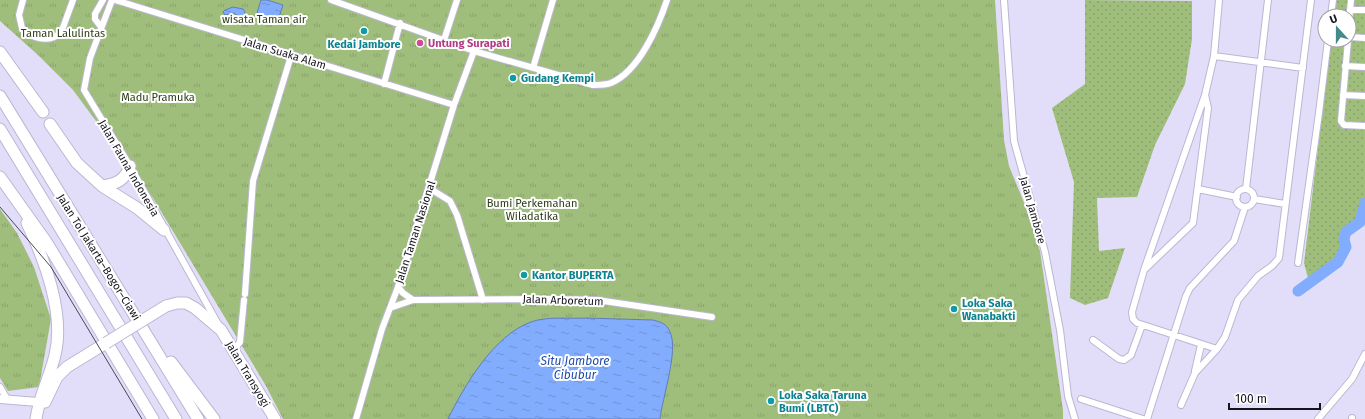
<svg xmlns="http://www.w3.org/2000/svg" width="1365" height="419" font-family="'Fira Sans',sans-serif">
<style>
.grass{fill:url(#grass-dots)}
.park{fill:url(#park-tufts)}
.water{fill:url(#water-ripples);stroke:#617eba}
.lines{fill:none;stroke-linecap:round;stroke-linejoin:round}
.river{stroke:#82acfd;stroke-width:11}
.street-casing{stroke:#bbb7d2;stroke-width:8}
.secondary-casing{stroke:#bbb7d2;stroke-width:10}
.highway-casing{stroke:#bbb7d2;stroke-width:13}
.street{stroke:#fff;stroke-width:6}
.secondary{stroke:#fff;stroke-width:8}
.highway{stroke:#fff;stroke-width:11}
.tram{stroke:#494755;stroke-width:1}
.highway-bridge-casing{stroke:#bbb7d2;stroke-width:13;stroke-linecap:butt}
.highway-bridge{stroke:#fff;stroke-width:11}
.culture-dot{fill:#0f9aa8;stroke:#fff;stroke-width:1.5}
.hotel-dot{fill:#d1479c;stroke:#fff;stroke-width:1.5}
.labels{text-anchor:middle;stroke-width:4;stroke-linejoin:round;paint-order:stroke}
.park-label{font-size:11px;fill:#2c3c16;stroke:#fff}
.hotel-label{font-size:11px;font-weight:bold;fill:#b23c85;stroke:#fff;text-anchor:start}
.culture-label{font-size:11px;font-weight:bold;fill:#0d838f;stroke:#fff;text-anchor:start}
.street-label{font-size:11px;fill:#15141d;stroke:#fff}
.water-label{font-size:12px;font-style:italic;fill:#214ba8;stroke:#fff}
</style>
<defs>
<pattern id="grass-dots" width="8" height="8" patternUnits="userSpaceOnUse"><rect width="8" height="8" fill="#a0be7b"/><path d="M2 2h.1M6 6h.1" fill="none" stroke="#89a26a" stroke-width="1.8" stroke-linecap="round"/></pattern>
<pattern id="park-tufts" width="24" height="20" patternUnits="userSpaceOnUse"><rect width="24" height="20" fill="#a0be7b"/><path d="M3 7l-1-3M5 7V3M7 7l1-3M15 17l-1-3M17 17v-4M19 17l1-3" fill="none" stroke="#89a26a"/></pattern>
<pattern id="water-ripples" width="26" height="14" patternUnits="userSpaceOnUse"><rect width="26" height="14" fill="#82acfd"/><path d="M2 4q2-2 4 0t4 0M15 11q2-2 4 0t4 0" fill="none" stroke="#6f93d8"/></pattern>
</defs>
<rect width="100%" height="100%" fill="#e2def9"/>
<!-- grass -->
<path class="grass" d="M1085,0L1192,1V39L1185,84L1155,145L1137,197L1097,198L1099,251L1125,248L1108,298L1085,305L1070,298L1074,182L1052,108L1085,84Z
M1336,0H1365V224L1353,223L1332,266L1308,278L1304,263L1331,40H1349V16H1334Z"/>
<!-- park -->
<path class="park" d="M0,0H995L1004,140L1009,166L1025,205L1040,251L1063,410V419H283L266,386L153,198L73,90L38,55L0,21Z
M0,209L17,233L34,267L51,319L39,387L8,391L0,378Z"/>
<!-- water -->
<path class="water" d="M261,0H267L283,5L278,20L257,13Z
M233,7L243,9L245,12L244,17L241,18L234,13L225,15L223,12L225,10Z
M586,318L653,320C661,322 667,324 670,332C679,350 662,399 660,419H448C464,386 494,335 531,322C547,316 569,319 586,318Z"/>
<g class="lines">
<!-- river -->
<path class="river" d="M1298,291L1338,262L1346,247L1344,239L1346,232L1360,222L1365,203"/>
<!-- street casing -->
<g class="street-casing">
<path id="street" d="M23,0L19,15L22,28C32,39 48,43 61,33L73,0
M112,0L90,58L84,90L130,166L218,324
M115,0L454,105
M331,0L474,51L593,85C599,85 606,85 611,83C639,71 658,27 667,0
M1004,0L1014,141L1045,252L1060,330L1068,396L1075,419
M1350,10H1365
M1331,16L1333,0
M1349,22L1351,0
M101,27L95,19V14L103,0
M1349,37L1365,38
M444,40L457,0
M1348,40L1341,121L1344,125L1365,126
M1214,56L1303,68
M1345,66L1365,67
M533,68L553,0
M384,84L400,23
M1343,95L1365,96
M429,188L450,201L457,215L483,300
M1198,189L1237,197
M1246,189L1268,0
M1236 198a9 9 0 1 1 18 0a9 9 0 1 1-18 0Z
M1254,199L1285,204
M1298,263L1319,113L1328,40
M1145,269L1193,223L1208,108L1205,95
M398,287L403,293L413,300
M245,294L253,181L291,56
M390,308L413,300L548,299L597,300L712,317
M1093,340L1119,359L1124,360L1131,355L1142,325
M1217,349L1137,323L1133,319L1132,312L1144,270L1205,95L1214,56L1219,0
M234,350L240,342L244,300
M1195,371L1201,345
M0,387L7,399
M1081,399L1143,419
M1181,405L1195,373L1217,349L1225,337L1238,300L1258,276L1272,266L1279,258L1311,0
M356,419L382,329L398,287L454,105L474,51
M1147,419L1186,296L1190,288L1234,241L1245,207
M1318,419L1352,379L1365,354
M1352,419V418"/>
</g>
<!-- secondary casing -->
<g class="secondary-casing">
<path id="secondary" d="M0,399L38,402"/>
</g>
<!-- highway casing -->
<g class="highway-casing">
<path id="highway" d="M0,52L43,112
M0,96L198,419
M50,124L77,163L102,186L137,208L164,230
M0,129L176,419
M0,177L47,243L153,419
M102,186C117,184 125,180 130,166
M27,223C45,260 65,314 55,355C50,377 39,396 36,419
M166,306L177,303H186L195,308L221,330L275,419
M171,362L214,419
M45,402L57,377L67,367L106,343"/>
</g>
<!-- street -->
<use href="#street" class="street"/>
<!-- secondary -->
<use href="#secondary" class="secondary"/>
<!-- highway -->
<use href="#highway" class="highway"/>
<!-- tram -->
<path class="tram" d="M0,207L51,267L142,419"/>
<!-- highway-bridge casing -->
<g class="highway-bridge-casing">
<path id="highway-bridge" d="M106,343L166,306"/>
</g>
<!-- highway-bridge -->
<use href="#highway-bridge" class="highway-bridge"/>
</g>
<!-- markers -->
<g class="culture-dot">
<circle cx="364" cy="31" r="4"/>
<circle cx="513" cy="78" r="4"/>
<circle cx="524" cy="275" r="4"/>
<circle cx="954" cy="309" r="4"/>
<circle cx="771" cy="401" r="4"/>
</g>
<circle class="hotel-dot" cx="420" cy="43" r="4"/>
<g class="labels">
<!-- park labels -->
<g class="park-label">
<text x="264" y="23">wisata Taman air</text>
<text x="63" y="37">Taman Lalulintas</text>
<text x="158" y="101">Madu Pramuka</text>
<text x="532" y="207">Bumi Perkemahan<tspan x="532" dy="13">Wiladatika</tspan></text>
</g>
<!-- hotel labels -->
<g class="hotel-label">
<text x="428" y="47">Untung Surapati</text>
</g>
<!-- culture labels -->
<g class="culture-label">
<text x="364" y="48" text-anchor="middle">Kedai Jambore</text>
<text x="521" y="82">Gudang Kempi</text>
<text x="532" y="279">Kantor BUPERTA</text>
<text x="962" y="307">Loka Saka<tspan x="962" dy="13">Wanabakti</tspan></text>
<text x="779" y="399">Loka Saka Taruna<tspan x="779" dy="13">Bumi (LBTC)</tspan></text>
</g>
<!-- street labels -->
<g class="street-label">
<text transform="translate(285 53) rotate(17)" y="4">Jalan Suaka Alam</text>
<text transform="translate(129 168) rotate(60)" y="4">Jalan Fauna Indonesia</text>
<text transform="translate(1033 210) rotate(74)" y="4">Jalan Jambore</text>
<text transform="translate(415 232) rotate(-72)" y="4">Jalan Taman Nasional</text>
<text transform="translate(99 257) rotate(58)" y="4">Jalan Tol Jakarta–Bogor–Ciawi</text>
<text transform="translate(563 300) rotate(2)" y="4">Jalan Arboretum</text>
<text transform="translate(248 374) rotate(59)" y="4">Jalan Transyogi</text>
</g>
<!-- water labels -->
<g class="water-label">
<text x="575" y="365">Situ Jambore<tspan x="575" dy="14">Cibubur</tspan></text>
</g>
</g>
<!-- north arrow -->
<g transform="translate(1337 28) rotate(339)"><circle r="19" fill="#ffffff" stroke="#a1a1a5"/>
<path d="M0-3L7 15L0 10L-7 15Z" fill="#438b8a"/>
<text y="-6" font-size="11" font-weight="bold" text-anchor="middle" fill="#15141d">U</text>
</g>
<!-- scale -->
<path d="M1229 403v6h91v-6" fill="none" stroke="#15141d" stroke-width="2"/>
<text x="1235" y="403" font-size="12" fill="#15141d" stroke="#ffffff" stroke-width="3" paint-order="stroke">100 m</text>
</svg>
